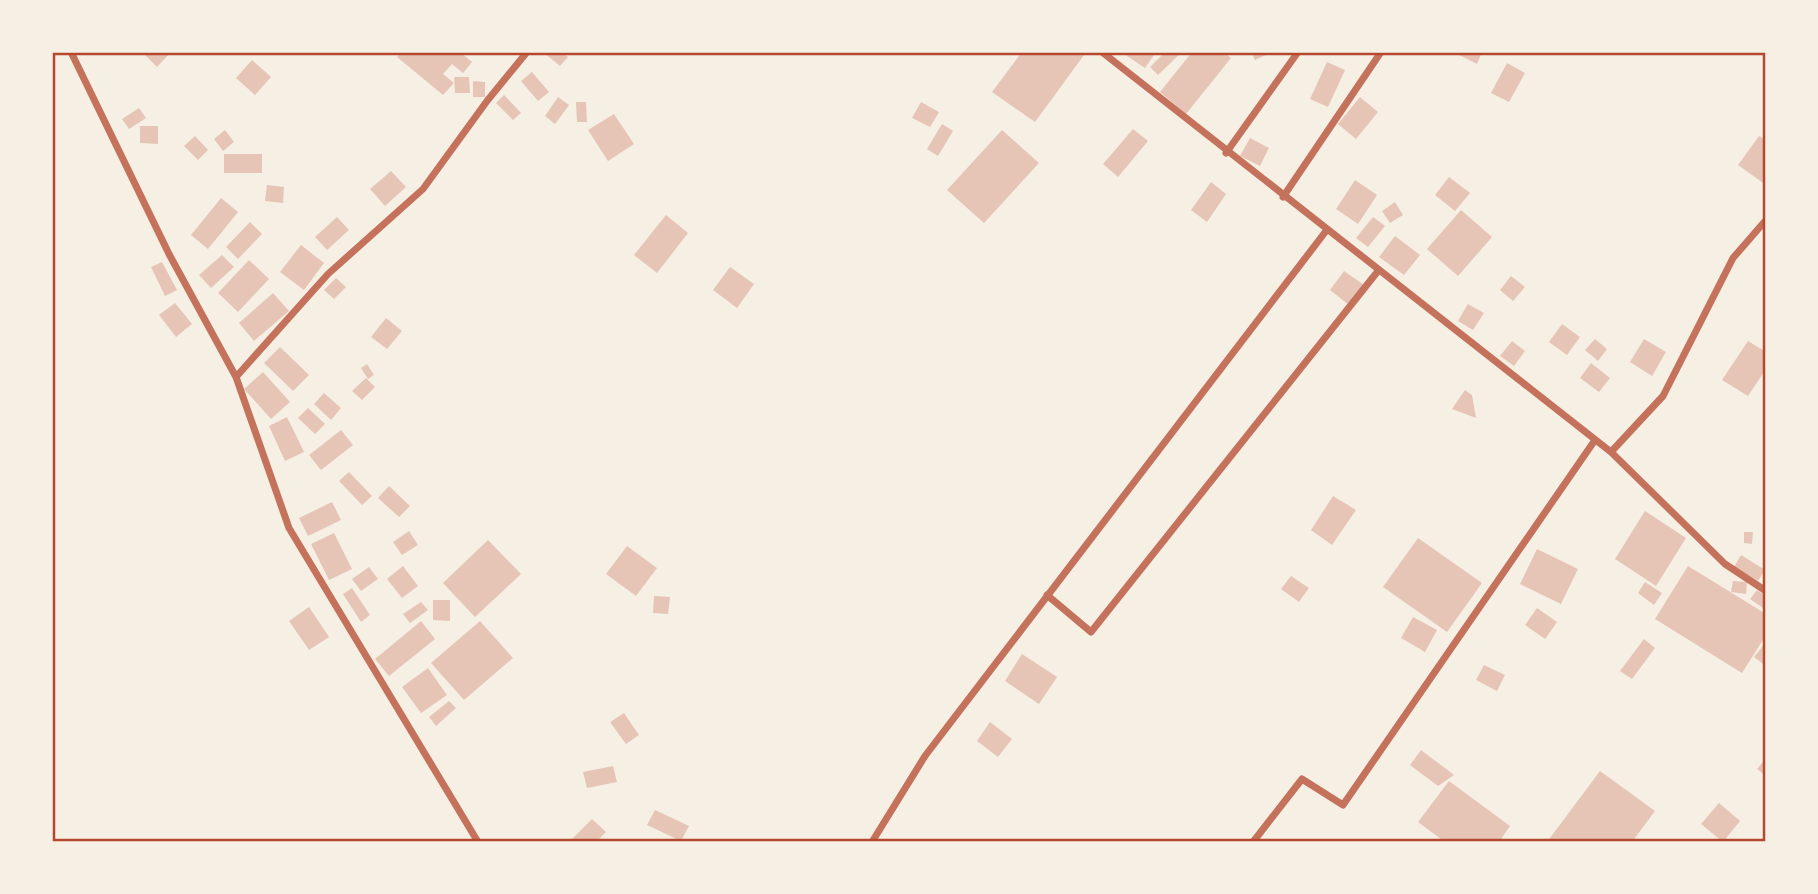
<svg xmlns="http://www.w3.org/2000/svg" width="1818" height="894" font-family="'IBM Plex Sans',sans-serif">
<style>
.building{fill:#e6c5b7}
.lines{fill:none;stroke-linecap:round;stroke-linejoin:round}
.minor{stroke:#c5725c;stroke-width:7}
.neatline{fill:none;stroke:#b5482f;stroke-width:2.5}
</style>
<rect width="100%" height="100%" fill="#f6efe4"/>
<!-- building -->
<path class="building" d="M148,52H171L157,67L145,55Z
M401,52H460L472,62L463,73L452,64L443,74L454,83L443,95L397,57Z
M543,52H562L568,57L560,66Z
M1022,52H1080L1084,55L1035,122L992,92Z
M1130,52H1156L1145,68L1127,56Z
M1165,52H1182L1158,75L1150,67Z
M1192,52H1224L1231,58L1186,114L1160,92Z
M1251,52H1272L1255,60Z
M1453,52H1482L1477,64Z
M252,60L271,77L255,95L236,78Z
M1327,62L1345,70L1328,107L1310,99Z
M1507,63L1525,73L1509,102L1491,93Z
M532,72L549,92L538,101L521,81Z
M454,77H469L470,93H455Z
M473,81L485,82V97H473Z
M504,95L521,113L513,120L496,103Z
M558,97L569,105L555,124L545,116Z
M1360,97L1378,112L1356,139L1338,124Z
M576,102H586L587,122H577Z
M921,102L939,112L930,127L912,118Z
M139,108L146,118L129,129L122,119Z
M614,114L634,144L608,161L588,130Z
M942,124L953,131L938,156L927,149Z
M140,126H158V144L140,143Z
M1133,129L1148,141L1118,177L1103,164Z
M225,130L234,142L223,151L214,139Z
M1002,130L1039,163L984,223L947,190Z
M195,136L208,150L198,160L184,146Z
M1759,136L1766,140V185L1738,165Z
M1250,138L1269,148L1260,166L1240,156Z
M224,154H262V173H224Z
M391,171L406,187L385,206L370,189Z
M1449,177L1470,193L1455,211L1435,195Z
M1355,180L1377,195L1358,224L1336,209Z
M1211,182L1226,194L1207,222L1191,210Z
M267,185L284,187L283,203L265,201Z
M221,198L238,212L208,249L191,235Z
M1395,202L1403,215L1390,223L1382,211Z
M1461,210L1492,237L1458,276L1427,249Z
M666,215L688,233L657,273L634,255Z
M337,217L349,230L327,250L315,237Z
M1373,217L1385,226L1368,247L1356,238Z
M250,222L262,234L238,259L226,247Z
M1395,236L1420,255L1404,275L1379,257Z
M301,245L324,263L304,290L280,272Z
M222,255L234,267L211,288L199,275Z
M249,260L269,279L238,312L218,293Z
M162,262L177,290L165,296L151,267Z
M730,267L754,284L737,308L713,290Z
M1344,271L1364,285L1349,305L1330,290Z
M1511,276L1525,287L1513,301L1500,290Z
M336,278L346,287L334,299L324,290Z
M273,293L289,311L254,341L239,323Z
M175,303L192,324L176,337L159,315Z
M1468,304L1484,313L1473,330L1458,321Z
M386,318L402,331L387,349L371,337Z
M1562,324L1580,337L1567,355L1549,342Z
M1595,339L1607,349L1598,361L1585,350Z
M1644,339L1666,352L1652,376L1630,362Z
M1512,341L1525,351L1514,366L1500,356Z
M1748,341L1766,352V369L1748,396L1722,380Z
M280,347L309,375L293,391L264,363Z
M1591,363L1610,378L1599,392L1580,378Z
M367,364L374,375L368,379L361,368Z
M263,372L290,402L271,419L244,389Z
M366,378L375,387L362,400L352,391Z
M1465,390L1472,395L1476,418L1452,409Z
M324,393L341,408L331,420L314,404Z
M308,408L325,424L315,434L298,418Z
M287,417L304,452L285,461L269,426Z
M341,430L353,445L321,470L309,455Z
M349,472L372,496L362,505L339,481Z
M389,486L410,506L399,517L378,498Z
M1333,496L1356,510L1332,545L1311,530Z
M332,502L341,520L308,536L299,518Z
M1645,511L1686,538L1656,586L1615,559Z
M409,531L418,545L402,555L393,542Z
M1744,532H1753L1752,544L1744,543Z
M334,533L352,569L329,580L311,544Z
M1418,538L1482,583L1447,632L1383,587Z
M488,540L521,574L475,617L443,583Z
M627,546L657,568L636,596L606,574Z
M1537,549L1578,569L1561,604L1520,584Z
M1741,555L1765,570L1758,581L1734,567Z
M403,566L418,586L402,598L387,579Z
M1688,566L1766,614V635L1742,673L1655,619Z
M369,567L378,579L361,591L352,579Z
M1291,576L1309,588L1299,602L1281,589Z
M1733,581L1747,582L1746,594L1731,592Z
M1645,582L1662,593L1654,605L1638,593Z
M352,588L370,615L361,622L343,594Z
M1757,590L1766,596V610L1750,599Z
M654,596L670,597L668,614L653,613Z
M433,600H450V621L433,620Z
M421,602L428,610L410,623L403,614Z
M309,607L329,637L309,650L289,621Z
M1537,608L1557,622L1545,639L1525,625Z
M1413,617L1437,630L1425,652L1401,638Z
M421,621L435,639L389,676L375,659Z
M480,621L513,658L464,700L431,663Z
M1644,639L1655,648L1632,679L1620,671Z
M1766,642V666L1754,657Z
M1022,654L1057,677L1039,704L1005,681Z
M1484,665L1505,675L1497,691L1476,680Z
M428,668L447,695L421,713L402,687Z
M449,701L456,708L436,726L429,717Z
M624,713L639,735L626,744L610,722Z
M990,722L1012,739L998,757L977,741Z
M1421,750L1454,775L1438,786L1410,765Z
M1766,758V776L1757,769Z
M613,766L617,782L587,788L583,772Z
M1600,771L1655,811L1632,842H1547Z
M1449,781L1510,826L1499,842H1445L1418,822Z
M1719,803L1740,821L1723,842L1701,824Z
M655,810L689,826L681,841L647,825Z
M592,819L606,832L596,842H569Z"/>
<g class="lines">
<!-- minor -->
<path class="minor" d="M71,52L169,254L236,377L289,528L478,842
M1102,52L1611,452L1725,564L1766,591
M1226,153L1298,52
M1283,197L1381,52
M236,377L328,274L423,189L487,101L527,52
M1611,452L1663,396L1733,258L1766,220
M1047,595L1091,632L1378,271
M872,842L925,756L1326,231
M1253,842L1302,779L1343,805L1595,440"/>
</g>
<!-- border -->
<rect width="1818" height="894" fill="none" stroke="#f6efe4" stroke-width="108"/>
<rect x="54" y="54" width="1710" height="786" class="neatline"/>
</svg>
